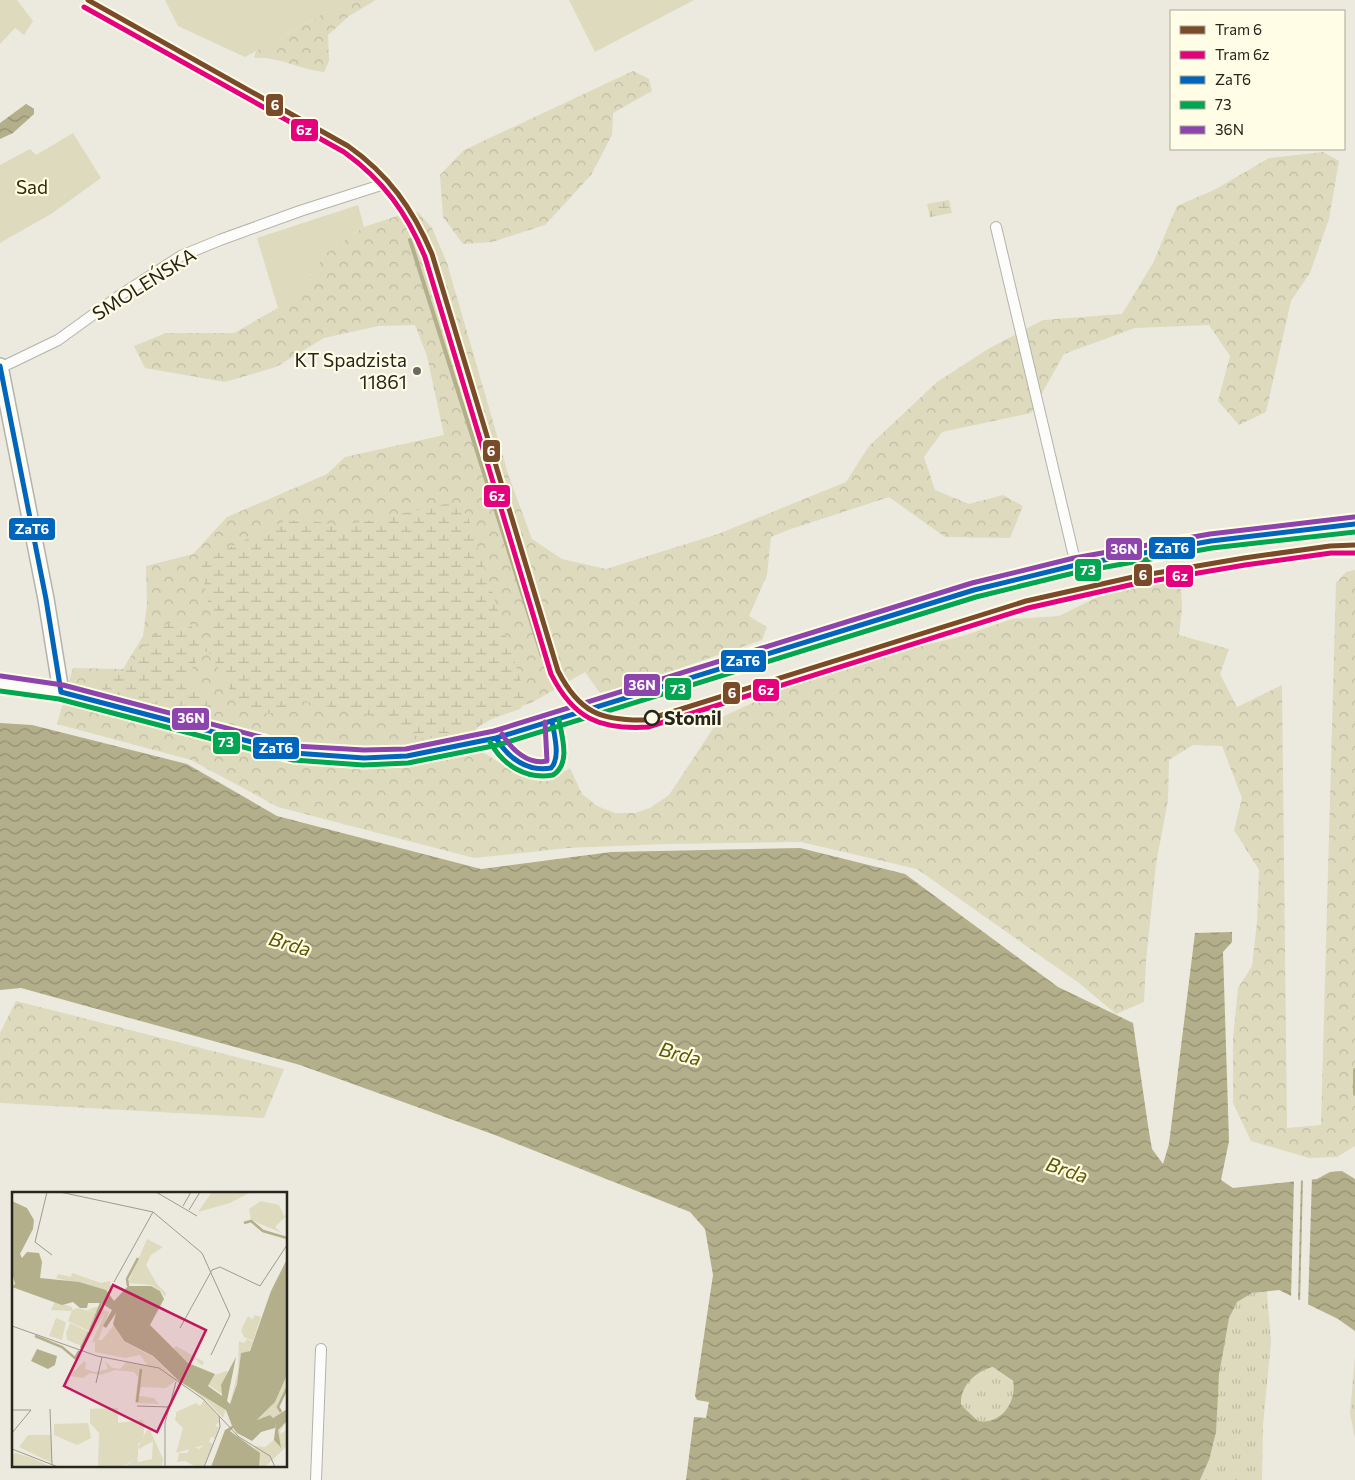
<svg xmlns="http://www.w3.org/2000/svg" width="1355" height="1480" font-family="Commissioner,sans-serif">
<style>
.grass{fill:url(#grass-tufts)}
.forest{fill:url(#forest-crowns)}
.wetland{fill:url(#wetland-marsh)}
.garden{fill:#dddabe}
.water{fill:url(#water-waves);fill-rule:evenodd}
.pier{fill:#eceade}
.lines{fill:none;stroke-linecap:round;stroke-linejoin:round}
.stream{stroke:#b4af8b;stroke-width:4}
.street-casing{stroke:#b4b3a9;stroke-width:12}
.secondary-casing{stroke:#b4b3a9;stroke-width:18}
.street{stroke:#fcfcfa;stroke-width:10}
.secondary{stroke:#fcfcfa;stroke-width:15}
.bus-1-casing{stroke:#fffde5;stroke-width:9}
.bus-2-casing{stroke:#fffde5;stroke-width:9}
.bus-3-casing{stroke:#fffde5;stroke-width:9}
.bus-1{stroke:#0065bd;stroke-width:5}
.bus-2{stroke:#00a651;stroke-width:5}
.bus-3{stroke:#8e44ad;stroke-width:5}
.tram-1-casing{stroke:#fffde5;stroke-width:9}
.tram-2-casing{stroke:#fffde5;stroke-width:9}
.tram-1{stroke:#7a4b2a;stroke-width:5}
.tram-2{stroke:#e5007d;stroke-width:5}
.poi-dot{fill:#6b6a61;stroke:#fffde5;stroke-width:2}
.stop-dot{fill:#fffde5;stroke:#26251d;stroke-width:2.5}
.labels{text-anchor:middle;stroke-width:4.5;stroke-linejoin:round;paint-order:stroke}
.park-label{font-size:19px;fill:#332e05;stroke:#fffde5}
.street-label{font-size:19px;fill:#26251d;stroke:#fffde5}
.poi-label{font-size:19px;fill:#26251d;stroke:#fffde5;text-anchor:end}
.stop-label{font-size:19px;font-weight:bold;fill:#26251d;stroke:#fffde5;text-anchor:start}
.water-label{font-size:20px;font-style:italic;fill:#605700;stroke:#fffde5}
.inset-river{fill:none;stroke:#b4af8b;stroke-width:2.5}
.inset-road{fill:none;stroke:#9d9b91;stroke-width:1}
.view{fill:#c2185b;fill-opacity:0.15;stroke:#c2185b;stroke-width:2.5}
.inset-edge{fill:none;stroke:#26251d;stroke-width:2.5}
.line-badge{stroke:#fffde5;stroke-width:2}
.badge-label{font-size:14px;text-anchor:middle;font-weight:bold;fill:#fff}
</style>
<defs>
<pattern id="grass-tufts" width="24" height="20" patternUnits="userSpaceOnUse" patternTransform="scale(1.25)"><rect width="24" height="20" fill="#dddabe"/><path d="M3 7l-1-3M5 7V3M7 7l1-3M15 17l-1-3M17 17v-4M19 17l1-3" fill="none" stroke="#bebba3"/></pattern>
<pattern id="forest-crowns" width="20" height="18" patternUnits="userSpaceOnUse" patternTransform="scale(1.25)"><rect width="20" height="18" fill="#dddabe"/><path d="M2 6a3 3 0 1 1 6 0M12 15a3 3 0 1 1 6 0" fill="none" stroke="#bebba3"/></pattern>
<pattern id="wetland-marsh" width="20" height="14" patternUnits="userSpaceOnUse" patternTransform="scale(1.25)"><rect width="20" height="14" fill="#dddabe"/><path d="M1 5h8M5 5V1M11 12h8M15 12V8" fill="none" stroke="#bebba3"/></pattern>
<pattern id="water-waves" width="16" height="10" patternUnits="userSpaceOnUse" patternTransform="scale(1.25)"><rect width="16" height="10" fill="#b4af8b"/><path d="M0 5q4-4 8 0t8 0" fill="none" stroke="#928e71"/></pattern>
</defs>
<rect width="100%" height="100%" fill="#eceade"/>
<!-- grass -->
<path class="grass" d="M1267,1291L1271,1342L1263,1425L1262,1480H1200C1203,1473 1207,1466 1209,1459C1217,1429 1219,1318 1238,1301C1247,1293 1256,1292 1267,1291Z
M1355,1356V1438L1350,1413Z
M993,1367L1013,1382C1017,1402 1001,1425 978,1421L961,1405C960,1386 976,1371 993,1367Z"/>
<!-- forest -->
<path class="forest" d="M348,0H376L349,16L328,35L329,61L324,72C300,70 279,56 254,58L256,51Z
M633,71L649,79L652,91L613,113L612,135L591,175L545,225L492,242L463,244L443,217L440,175L464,150Z
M1323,152L1339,161L1329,219L1310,273L1291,301L1266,412L1239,425L1218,401L1230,356L1209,325L1135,328L1064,354L1031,413L942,432L924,457L935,490L969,504L1003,495L1023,506L1010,538L945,537L889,497L788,530L771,537L767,575L749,616L767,627L762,640L642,681L600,693L585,672L531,703L505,711L476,728L484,753C499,762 529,784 547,781C559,779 562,772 570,768L582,794L597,806L615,813H635L650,808L669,795L720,718L797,682L893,652L960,637L1012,619L1059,616L1102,595L1163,581L1181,585L1182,609L1179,635L1229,649L1220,674L1237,707L1282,685L1287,1128L1321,1125L1336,583L1346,572L1355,570V1146L1337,1157L1309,1158L1251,1141L1233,1103V1039L1238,988L1252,966L1257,922L1259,870L1234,830L1242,798L1222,746L1193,745L1169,760L1168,800L1156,864L1146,961L1144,1002L1116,1014L1079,983L917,869L801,842L666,844L568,848L474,858L278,807L191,760L57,724L73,668L123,669L143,636L147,604L146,566L193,554L227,517L327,474L345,457L444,435L427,356L415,325L378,326L324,338L276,367L225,382L145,368L134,346L166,333H234L297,297L325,254L364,227L400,215L418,212L432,228L447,263L509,477L532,539L562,559L606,569L718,534L846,482L869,446L937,382L988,349L1043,320L1122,314L1153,263L1177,206L1216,189L1269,158Z
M16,1001L284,1069L264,1118L0,1103V1033Z"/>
<!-- wetland -->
<path class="wetland" d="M949,200L952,213L930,217L927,204Z
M450,503L460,506L468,517L525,694V702L520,709L441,737L421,738L406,731L390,720L298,700C290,708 283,712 271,713C236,717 225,678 211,654L205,651L199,653L195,664L187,676C190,693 211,692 213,709L205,715L107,693L100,687L99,682C105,676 114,677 120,673C143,659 157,614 188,620L199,639L209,644L213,641L215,635L201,568L204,560L284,521L308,520L334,525L363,522Z"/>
<!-- garden -->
<path class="garden" d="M0,0H17L33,21L24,35L15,28L0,44Z
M165,0H348L245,57L178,26Z
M569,0H694L595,52Z
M73,133L101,178L51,214L0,243V165L30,149L36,155Z
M358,205L364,227L325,254L297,297L278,308L257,238Z"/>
<!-- water -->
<path class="water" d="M26,104L34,109V114L13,133L0,139V123Z
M0,723L32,725L187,764L277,816L481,869L611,852L800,848L905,874L1058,987L1133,1023L1149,1132L1152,1149L1163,1164L1169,1144L1195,933L1232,932V942L1223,952L1229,1141L1221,1180L1233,1188L1317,1179L1330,1172L1342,1171L1355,1179V1331L1338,1319L1279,1290L1252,1293L1237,1302L1229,1318L1219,1375L1216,1432L1209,1460L1200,1480H686L694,1417L706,1418L709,1402L697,1400L695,1396L713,1275L705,1229L690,1212L495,1135L300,1065L21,988L0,990ZM993,1367L1013,1381C1017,1402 1001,1425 978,1421L961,1405C960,1386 976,1371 993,1367Z"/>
<!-- pier -->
<path class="pier" d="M1312,1177L1308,1307L1300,1303L1303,1178Z
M1301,1178L1298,1303L1291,1299L1294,1179Z"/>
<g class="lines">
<!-- stream -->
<path class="stream" d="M410,240L542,656
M1355,1070V1094"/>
<!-- street casing -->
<g class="street-casing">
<path id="street" d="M996,227L1076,565
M0,368L58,340L119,296L181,256L220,240L300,211L381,185
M316,1480L321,1349"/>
</g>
<!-- secondary casing -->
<g class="secondary-casing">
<path id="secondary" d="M0,366L46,599L61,692
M0,683L61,692L239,740L294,753L364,758L407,756L496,738L974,590L1076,565L1211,541L1355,524"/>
</g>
<!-- street -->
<use href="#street" class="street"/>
<!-- secondary -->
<use href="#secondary" class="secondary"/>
<!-- bus-1 casing -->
<g class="bus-1-casing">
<path id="bus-1" d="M0,366L46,599L61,692
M61,692L294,753L364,758L407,756L496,738L974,590L1076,565L1211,541L1355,524
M496,738C508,758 527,772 551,768C561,758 554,734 552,721"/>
</g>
<!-- bus-2 casing -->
<g class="bus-2-casing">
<path id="bus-2" d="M0,691L59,699L293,760L363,765L408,763L498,745L976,597L1078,572L1212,548L1355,532
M490,742C503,765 526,780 553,775C571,764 562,737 559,720"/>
</g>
<!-- bus-3 casing -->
<g class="bus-3-casing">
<path id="bus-3" d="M1,676L63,685L295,746L364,750L406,749L494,731L972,583L1074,558L1210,534L1354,517
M502,734C512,750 528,765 547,761L545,722"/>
</g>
<!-- bus-1 -->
<use href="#bus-1" class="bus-1"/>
<!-- bus-2 -->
<use href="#bus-2" class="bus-2"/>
<!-- bus-3 -->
<use href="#bus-3" class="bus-3"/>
<!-- tram-1 casing -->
<g class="tram-1-casing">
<path id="tram-1" d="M88,0L348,146C388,174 413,209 432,254L558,671C579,712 600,721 646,720L1026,601L1133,577L1244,558L1330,546L1355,545"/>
</g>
<!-- tram-2 casing -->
<g class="tram-2-casing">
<path id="tram-2" d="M84,7L344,152C383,180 407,213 425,257L551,674C573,718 599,730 648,727L1028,608L1134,584L1245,565L1331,553H1355"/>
</g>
<!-- tram-1 -->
<use href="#tram-1" class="tram-1"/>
<!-- tram-2 -->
<use href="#tram-2" class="tram-2"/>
</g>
<!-- markers -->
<circle class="poi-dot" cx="417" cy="371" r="5"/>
<circle class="stop-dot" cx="652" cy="718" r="7"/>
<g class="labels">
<!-- park labels -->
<g class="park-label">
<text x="32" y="194">Sad</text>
</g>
<!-- street labels -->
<g class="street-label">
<text transform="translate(144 284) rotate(-32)" y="7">SMOLEŃSKA</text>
</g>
<!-- poi labels -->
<g class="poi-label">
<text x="407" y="367">KT Spadzista<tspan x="407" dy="22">11861</tspan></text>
</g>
<!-- stop labels -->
<g class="stop-label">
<text x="664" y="725">Stomil</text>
</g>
<!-- water labels -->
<g class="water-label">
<text transform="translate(290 944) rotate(17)" y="7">Brda</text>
<text transform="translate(680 1054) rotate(15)" y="7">Brda</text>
<text transform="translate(1067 1170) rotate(19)" y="7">Brda</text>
</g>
</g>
<!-- overview -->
<g transform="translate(12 1192)">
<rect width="275" height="275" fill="#eceade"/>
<path d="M135,47L151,55L139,63L134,73L145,92L154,101L153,105L149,99L139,93L116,91ZM60,81L89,91L98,89L99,98L96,102L94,98L44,86L46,82L59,85ZM43,109L60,115V119L39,118ZM44,126L54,130L50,148L37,144ZM58,131L77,140L72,152L54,141ZM182,220L197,234L192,253L164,261L171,236L163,228L164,224L173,226Z" fill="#dddabe"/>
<path d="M200,0H239L218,11L186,20ZM249,9L267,13L272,24L275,23L263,35L270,41L239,28L237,17ZM84,115L97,120L86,148H90L102,133L111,149L141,165L165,188L154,196L129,195L127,204L142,206L147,212L123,211L126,185L122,180L103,178L89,183L78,181L71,186L58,184L72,169L74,171L73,177L83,180L96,177L93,169L100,176L108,177L114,170L136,174L128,163L113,166L83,160V150H80L94,119L72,155L55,148L54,141L72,152L86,121L75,118ZM235,147L241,150L237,159L229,161L225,192L218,212L226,178L227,149L232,151ZM164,154L192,170L190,174L184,167L177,171L161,157ZM214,179L216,180L209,194L210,202L197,193L203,183ZM177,195L214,217L211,226L195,209ZM192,208L206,224L207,230L203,234L207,235L203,246L199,245L197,250L201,252L191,275H184L173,269L165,270L167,261H175L180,254L187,257L192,253L197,234L182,220L173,226L164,224V220L184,211L188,214ZM275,229L268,239L269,242L275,237V254L253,275H247V261L241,254L253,255L262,248L268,256L266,238ZM135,238H138L151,267L150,275H112L125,265L126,270L140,267L141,249L127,257L126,255ZM16,243H39L40,271L7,255ZM4,261L20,266L39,275H0V263Z" fill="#dddabe"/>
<path d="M133,174L150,182L152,188L155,184L161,189L153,191L152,189L149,195L131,190Z" fill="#dddabe"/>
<path d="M65,116L86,121L77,139L56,129L60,118ZM275,183V196L266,215L269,220L261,226L258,223L245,229L263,210Z" fill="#dddabe"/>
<path d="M242,123L249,125L241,149L232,145L229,138L236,124L241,128ZM106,216V231L130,228L133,232L131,247L126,252V265L110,275H86L87,241L78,231V217ZM76,231L79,246L65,253L42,243V232Z" fill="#dddabe"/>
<path d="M0,9L15,16L22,28L21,37L8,62L10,66L15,60L27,61L30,70L28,86L67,90L94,98L102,109L116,94H139L148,99L152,107L138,133L176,171L203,182L196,194L210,204L209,193L224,165L215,209L218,212L225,192L229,161L238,159L259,99L275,67V183L263,210L245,228L258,223L261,226L275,217V229L266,238L269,256L262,248L264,230L263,236L249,240L240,249L225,241L221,236L218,239L248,261L247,275H199L213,238L220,234L214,218L167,189L141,164L112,149L101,132L104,121L94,136L91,134L100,118L89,111H76L75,116H68L61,110L50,113L0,95L3,92L0,80ZM25,157L45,164L43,173L36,177L19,169Z" fill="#b4af8b"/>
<path class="inset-river" d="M232,31L239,29L251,39L275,46M116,94L115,87L126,66M78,139L89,111M23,144L50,155L63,166L67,159M69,156L77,140M125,210L129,177M269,220L266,215L275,196"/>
<path class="inset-road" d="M35,0L23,50L40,63M48,0L141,20L190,61L218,123L199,163M144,0L185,24M171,14L179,0M177,18L188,0M200,78L208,75L248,94L275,53M102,90L141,20M0,134L85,164L147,176L191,207L227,245L258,264L263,275M168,136L200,78M84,191L90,165M125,214L157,215M38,217L40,273M0,218H19L0,241M0,257L46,275M153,275V231L164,190M192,275L208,235L207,224"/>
<path class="view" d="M101,93L194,138L145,240L52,194Z"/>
<rect width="275" height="275" class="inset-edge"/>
</g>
<g class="line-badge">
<rect x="265" y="93" width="19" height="24" rx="5" fill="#7a4b2a"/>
<rect x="290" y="118" width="29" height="24" rx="5" fill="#e5007d"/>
<rect x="482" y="439" width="19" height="24" rx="5" fill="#7a4b2a"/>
<rect x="483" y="484" width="28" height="24" rx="5" fill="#e5007d"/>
<rect x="8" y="517" width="48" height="24" rx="5" fill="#0065bd"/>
<rect x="1148" y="536" width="48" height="24" rx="5" fill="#0065bd"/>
<rect x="1105" y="537" width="38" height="24" rx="5" fill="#8e44ad"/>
<rect x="1074" y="558" width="28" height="24" rx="5" fill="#00a651"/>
<rect x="1133" y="563" width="20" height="24" rx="5" fill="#7a4b2a"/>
<rect x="1165" y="564" width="29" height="24" rx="5" fill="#e5007d"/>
<rect x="720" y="649" width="47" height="24" rx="5" fill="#0065bd"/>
<rect x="623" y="673" width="38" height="24" rx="5" fill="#8e44ad"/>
<rect x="664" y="677" width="28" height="24" rx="5" fill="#00a651"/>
<rect x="752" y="678" width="28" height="24" rx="5" fill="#e5007d"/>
<rect x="722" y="681" width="19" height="24" rx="5" fill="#7a4b2a"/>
<rect x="171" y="707" width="39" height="24" rx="5" fill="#8e44ad"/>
<rect x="212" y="731" width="29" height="24" rx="5" fill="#00a651"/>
<rect x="252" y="736" width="48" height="24" rx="5" fill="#0065bd"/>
</g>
<g class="badge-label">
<text x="275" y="110">6</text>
<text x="304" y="135">6z</text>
<text x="491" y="456">6</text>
<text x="497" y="501">6z</text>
<text x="32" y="534">ZaT6</text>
<text x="1172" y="553">ZaT6</text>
<text x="1124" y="554">36N</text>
<text x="1088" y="575">73</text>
<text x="1143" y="580">6</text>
<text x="1180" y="581">6z</text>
<text x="743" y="666">ZaT6</text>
<text x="642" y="690">36N</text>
<text x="678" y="694">73</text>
<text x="766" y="695">6z</text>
<text x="732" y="698">6</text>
<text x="191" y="723">36N</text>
<text x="226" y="747">73</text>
<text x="276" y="753">ZaT6</text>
</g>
<!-- legend -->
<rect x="1170" y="10" width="175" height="140" fill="#fffde5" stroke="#a8a795"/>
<rect x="1180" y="26" width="25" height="8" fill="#7a4b2a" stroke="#a8a795"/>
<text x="1215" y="35" font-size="15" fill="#26251d">Tram 6</text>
<rect x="1180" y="51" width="25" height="8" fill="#e5007d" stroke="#a8a795"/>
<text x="1215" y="60" font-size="15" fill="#26251d">Tram 6z</text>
<rect x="1180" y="76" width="25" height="8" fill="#0065bd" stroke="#a8a795"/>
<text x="1215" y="85" font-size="15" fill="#26251d">ZaT6</text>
<rect x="1180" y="101" width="25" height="8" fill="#00a651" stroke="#a8a795"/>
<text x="1215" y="110" font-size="15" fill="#26251d">73</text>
<rect x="1180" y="126" width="25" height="8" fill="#8e44ad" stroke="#a8a795"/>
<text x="1215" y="135" font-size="15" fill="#26251d">36N</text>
</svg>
